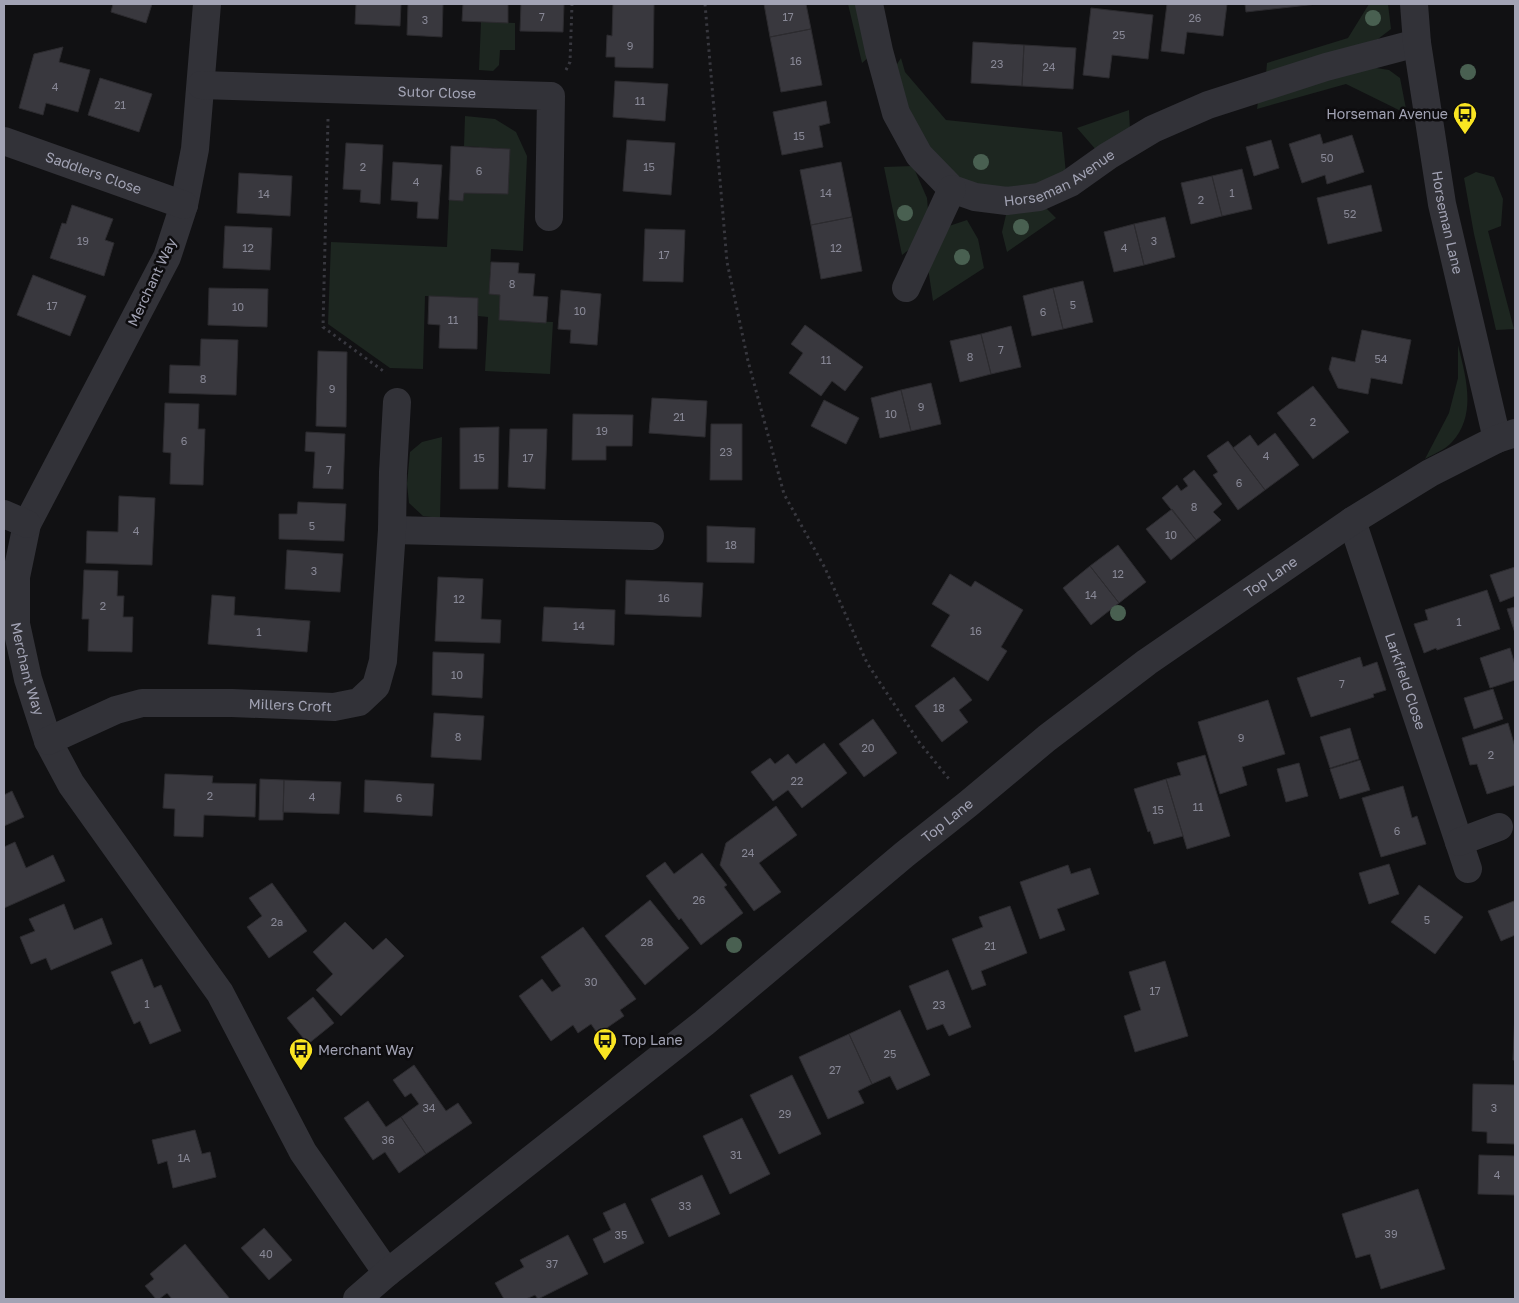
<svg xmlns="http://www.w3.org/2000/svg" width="1519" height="1303" font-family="'Golos Text',sans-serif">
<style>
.green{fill:#1d2620}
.building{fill:#39383e;stroke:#2c2b2f}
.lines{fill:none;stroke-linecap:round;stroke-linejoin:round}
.path{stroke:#38383f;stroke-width:3;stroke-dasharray:2.5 4;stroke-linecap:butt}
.minor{stroke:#323238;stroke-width:28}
.tree{fill:#496051}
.labels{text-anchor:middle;stroke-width:5;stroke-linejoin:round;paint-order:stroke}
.number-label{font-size:11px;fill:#888896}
.street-label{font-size:14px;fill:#a2a3b4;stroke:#0d0c0e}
.poi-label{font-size:14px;fill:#a2a3b4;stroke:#0d0c0e;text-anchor:start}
</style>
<rect width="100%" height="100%" fill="#111113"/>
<!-- green -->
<path class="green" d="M848,4H858L870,56L862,63Z
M1369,4H1388L1391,29L1378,39L1266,74L1267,63L1348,38Z
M481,22L515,23V50H500L499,65L493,71L479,70Z
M901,58L905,72L946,120L1062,132L1066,174L1027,189L971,184L956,175L926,144L906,102L895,67Z
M1370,67L1389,70L1400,78L1407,114L1346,84L1257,109L1258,102Z
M1129,110L1130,130L1097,151L1077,128Z
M465,116L495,119L516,132L527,156L523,251L491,249L489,294L500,295L499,320L553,322L550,374L485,371L488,317L478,316V298L425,296L423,369L390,368L328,324L331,242L447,247L449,200L463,201L464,193L508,194L510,149L464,146Z
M913,166L927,198L928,210L911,248L902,255L884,167Z
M1476,172L1494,177L1503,199L1501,226L1488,231L1514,329L1496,330L1474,234L1464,178Z
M1046,208L1056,218L1007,252L1002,232L1006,215Z
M967,220L978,239L984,268L933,301L928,268L949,226Z
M1458,345C1466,377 1477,415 1452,442C1446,449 1434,454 1425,459L1449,413L1458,378Z
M442,437L440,518L423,516L409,503L407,484L410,452L422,442Z"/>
<!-- building -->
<path class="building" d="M113,4H152L146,23L111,12Z
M356,4H401L400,26L355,24Z
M408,4H443L442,37L407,35Z
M463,4H508V23L462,21Z
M521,4H564L563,32L520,31Z
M613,4H654L653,68L615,67V57H606L607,35L612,36Z
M764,4H806L811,29L770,37Z
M1167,4H1227L1223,36L1187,32L1184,54L1161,51Z
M1245,4H1317L1246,12Z
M1091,8L1153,15L1148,59L1112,55L1109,78L1083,75Z
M811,29L822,85L781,92L770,37Z
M973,42L1024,45L1022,86L971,83Z
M1024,45L1076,48L1073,89L1022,86Z
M63,47L59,62L90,70L78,112L46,103L43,115L19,108L34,54Z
M100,78L152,94L139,132L88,115Z
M615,81L668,84L665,121L613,117Z
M826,101L830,123L819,126L823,147L782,155L773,112Z
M1320,134L1323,144L1352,135L1364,172L1327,184L1325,175L1302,183L1289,144Z
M627,140L675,143L671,195L623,191Z
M1271,140L1279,168L1254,176L1246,147Z
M346,143L383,145L380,204L360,202L361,190L343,189Z
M451,146L510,149L508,194L464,193L463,201L449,200Z
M393,162L442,165L438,219L417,218L418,202L391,200Z
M841,162L852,217L811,225L800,170Z
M1242,169L1252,209L1222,216L1212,176Z
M239,173L292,176L290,216L237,213Z
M1212,176L1222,216L1191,224L1181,183Z
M1371,185L1382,231L1328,244L1317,198Z
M72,205L113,219L105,240L114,243L104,276L50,258L62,223L66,224Z
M852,217L862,271L821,279L811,225Z
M1165,217L1175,257L1144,265L1134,224Z
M1134,224L1144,265L1114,272L1104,232Z
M225,226L272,228L270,270L223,268Z
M645,229L685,230L683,282L643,281Z
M491,262L519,263L518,273L535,274L533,296L548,297L546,323L499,320L500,295L489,294Z
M33,275L86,296L70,336L17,315Z
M1083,281L1093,322L1063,329L1053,288Z
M209,288L268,289L267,327L208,325Z
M1053,288L1063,329L1032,336L1023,296Z
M561,290L601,294L597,345L570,343L571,330L558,329Z
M429,296L478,298L477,349L439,348L440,325L428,324Z
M805,325L863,367L845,391L832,381L821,396L789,373L803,353L791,344Z
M1011,326L1021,367L991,374L981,334Z
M1362,330L1411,340L1402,384L1371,378L1368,394L1338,388L1329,369L1332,357L1355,362Z
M981,334L991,374L960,382L950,341Z
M201,339L238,340L236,395L169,393L170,365L200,366Z
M318,351L347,352L346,427L316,426Z
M931,383L941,424L911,431L901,390Z
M1313,386L1349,432L1313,459L1277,413Z
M901,390L911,431L880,438L871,398Z
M652,398L707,401L705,437L649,433Z
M824,400L859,418L846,444L811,426Z
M165,403L199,404L198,429H205L203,485L170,484L171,453L163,452Z
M573,414L633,415L632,446H606V460H572Z
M711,424H742V480H710Z
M499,427L498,489H460V428Z
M510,429H547L545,489L508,487Z
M306,432L345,434L343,489L313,488L315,452L305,451Z
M1275,433L1299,465L1265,490L1233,448L1250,435L1258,446Z
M1228,441L1265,490L1238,510L1213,475L1218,472L1207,456Z
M1194,470L1222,504L1213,512L1221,520L1196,540L1162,498L1177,485L1181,491L1188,486L1183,479Z
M119,496L155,498L152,565L86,563L87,531L118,532Z
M298,502L346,504L344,541L279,539V514H297Z
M1172,509L1196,540L1171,560L1146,529Z
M707,526L755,528L754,563L707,562Z
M1118,545L1146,582L1119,603L1090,566Z
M287,550L343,554L340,592L285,589Z
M1090,566L1119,603L1091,625L1063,588Z
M1515,567V596L1500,602L1490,575Z
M84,570L118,571L117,596H124L123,617H133L132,652L88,651L89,619H82Z
M950,574L971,587L975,581L1023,610L1001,647L1007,651L988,681L931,646L950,615L932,604Z
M438,577L483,579L481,619L501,620L500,643L435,641Z
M626,580L703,583L701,617L625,614Z
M1487,590L1500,629L1437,650L1436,648L1424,653L1414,624L1428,620L1425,610Z
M212,595L235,597L234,615L310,621L307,652L208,644Z
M544,607L615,610L614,645L542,641Z
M1515,607V633L1507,609Z
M1510,648L1515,665V680L1490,688L1480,658Z
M433,652L484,654L482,698L432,695Z
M1360,657L1363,667L1377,662L1386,690L1373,694L1374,697L1311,717L1297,678Z
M954,677L972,700L959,710L968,722L942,742L915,706Z
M1493,689L1503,719L1474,729L1464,698Z
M1268,700L1285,754L1242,767L1247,785L1220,794L1198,722Z
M434,713L484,716L481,760L431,757Z
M873,719L897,753L864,777L839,744Z
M1508,723L1515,747V785L1487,794L1477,764L1470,765L1462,738Z
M1350,728L1359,759L1330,768L1320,737Z
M824,743L847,773L802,808L788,790L773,801L751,772L770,758L775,764L788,754L796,764Z
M1205,755L1230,836L1187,849L1166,779L1181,775L1177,763Z
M1360,760L1370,790L1340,799L1330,769Z
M1299,763L1308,796L1286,802L1277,769Z
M165,774L213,776L212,783L256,784L255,817L204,815L203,837L174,836L175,809L163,808Z
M260,779L284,780L283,820H259Z
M1166,779L1183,836L1154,844L1150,831L1148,832L1134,789Z
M284,780L341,782L339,814L283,812Z
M365,780L434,784L432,816L364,812Z
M1403,786L1412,818L1417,816L1426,844L1381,857L1362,798Z
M12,791L24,817L4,826V795Z
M776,806L797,835L759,863L781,892L754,911L720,865L726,843Z
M15,842L26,868L53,855L65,881L4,908V847Z
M702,853L727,885L724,887L743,913L701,945L681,918L679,920L646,876L665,862L674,874Z
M1389,864L1399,894L1369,904L1359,873Z
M1068,865L1071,874L1090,868L1099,894L1057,909L1065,930L1040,939L1020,882Z
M272,883L307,931L269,958L247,927L262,916L249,898Z
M1419,885L1463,917L1435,954L1391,922Z
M650,900L689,948L645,985L605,936Z
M1514,901L1515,905V935L1501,941L1488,911Z
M64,904L74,930L102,918L112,944L51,970L46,958L31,964L20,937L35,931L29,919Z
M1010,906L1027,953L981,971L986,985L972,990L952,939L983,927L979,917Z
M345,922L373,950L386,938L404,956L341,1016L316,990L333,974L313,952Z
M583,927L636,999L620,1010L624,1016L598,1034L591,1024L578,1033L573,1025L551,1041L519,996L542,979L552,992L561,986L541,957Z
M142,959L154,988L161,985L181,1031L150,1044L140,1021L134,1024L111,972Z
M1165,961L1188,1036L1135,1052L1124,1016L1141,1010L1129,972Z
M948,970L971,1027L949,1036L943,1024L927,1030L909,986Z
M313,997L334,1023L308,1044L287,1018Z
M900,1010L930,1075L897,1090L890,1076L872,1084L849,1034Z
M1515,1010V1060H1513Z
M849,1034L872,1084L858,1091L864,1103L828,1119L799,1057Z
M414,1065L446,1111L458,1103L472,1123L426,1154L401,1117L419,1104L411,1093L405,1097L393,1080Z
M792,1075L821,1134L779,1154L750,1095Z
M1473,1084L1515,1085V1144L1487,1143V1132L1472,1131Z
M368,1101L386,1127L401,1117L426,1154L399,1173L385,1152L373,1160L344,1118Z
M742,1118L770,1174L730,1194L703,1136Z
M195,1130L202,1154L210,1152L216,1177L173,1188L167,1161L158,1164L152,1140Z
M1479,1155L1515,1156V1195L1478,1194Z
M702,1175L720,1214L669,1237L651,1199Z
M1418,1189L1445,1269L1381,1289L1370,1254L1356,1258L1342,1214Z
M625,1203L644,1243L604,1263L593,1239L611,1230L603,1213Z
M264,1228L292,1260L269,1280L241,1248Z
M568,1235L588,1274L538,1299L535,1295L526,1299H504L495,1283L524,1267L520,1260Z
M185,1244L230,1299H172L167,1293L159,1299H156L145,1286L154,1279L150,1274Z"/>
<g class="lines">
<!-- path -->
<path class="path" d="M705,4L727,262L748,361L784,494L825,568L867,663L919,742L949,779
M566,70L570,62L572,4
M328,119L323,327L386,373"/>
<!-- minor -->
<g class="minor">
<path id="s1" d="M207,4L195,149L184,205L167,257L27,524L16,577V624L28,679L48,741L71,784L220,993L303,1152L387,1273"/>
<path id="s2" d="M869,4L879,51L896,113L919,155L952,189L975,197L1007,201L1039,197L1070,183L1108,156L1153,129L1208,105L1326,67L1417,43"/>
<path id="s3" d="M1414,4L1417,43L1442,204L1497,439"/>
<path id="s4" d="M201,85L551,96L549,217"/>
<path id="s5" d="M4,141L184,205"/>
<path d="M906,288L952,189"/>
<path d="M4,514L27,524"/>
<path id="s6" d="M1352,521L1468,869"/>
<path d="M392,530L650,536"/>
<path id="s7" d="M48,741L116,710L142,703H232L334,707L359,702L376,686L383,661L392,530L393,472L397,402"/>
<path d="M1459,842L1499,827"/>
<path id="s8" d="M357,1299L387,1273L704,1023L905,854L968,804L1047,738L1147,662L1352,521L1430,473L1497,439L1515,433"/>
</g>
</g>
<!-- trees -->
<g class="tree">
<circle cx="1373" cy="18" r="8"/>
<circle cx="1468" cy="72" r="8"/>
<circle cx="981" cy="162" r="8"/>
<circle cx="905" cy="213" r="8"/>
<circle cx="1021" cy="227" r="8"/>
<circle cx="962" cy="257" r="8"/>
<circle cx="1118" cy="613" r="8"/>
<circle cx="734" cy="945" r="8"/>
</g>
<!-- icons -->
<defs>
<g id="bus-pin" transform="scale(1.25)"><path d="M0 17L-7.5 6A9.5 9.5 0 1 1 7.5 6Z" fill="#fae522" stroke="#0d0c0e"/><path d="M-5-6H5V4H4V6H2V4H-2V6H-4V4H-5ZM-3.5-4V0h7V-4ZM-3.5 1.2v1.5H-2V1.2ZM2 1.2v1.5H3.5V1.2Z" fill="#111"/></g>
</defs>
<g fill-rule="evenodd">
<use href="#bus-pin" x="1465" y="114"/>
<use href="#bus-pin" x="605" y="1040"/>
<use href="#bus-pin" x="301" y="1050"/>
</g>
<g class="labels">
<!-- number labels -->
<g class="number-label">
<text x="542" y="21">7</text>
<text x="788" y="21">17</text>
<text x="1195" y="22">26</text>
<text x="425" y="24">3</text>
<text x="1119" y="39">25</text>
<text x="630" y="50">9</text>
<text x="796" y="65">16</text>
<text x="997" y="68">23</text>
<text x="1049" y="71">24</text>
<text x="55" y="91">4</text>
<text x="640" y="105">11</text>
<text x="120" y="109">21</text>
<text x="799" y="140">15</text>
<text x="1327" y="162">50</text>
<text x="363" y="171">2</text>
<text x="649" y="171">15</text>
<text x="479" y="175">6</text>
<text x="416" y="186">4</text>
<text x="826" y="197">14</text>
<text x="1232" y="197">1</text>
<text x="264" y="198">14</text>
<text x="1201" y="204">2</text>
<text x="1350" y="218">52</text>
<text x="83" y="245">19</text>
<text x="1154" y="245">3</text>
<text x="248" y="252">12</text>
<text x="836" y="252">12</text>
<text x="1124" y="252">4</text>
<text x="664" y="259">17</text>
<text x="512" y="288">8</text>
<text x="1073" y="309">5</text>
<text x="52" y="310">17</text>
<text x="238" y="311">10</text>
<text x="580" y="315">10</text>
<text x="1043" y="316">6</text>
<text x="453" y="324">11</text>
<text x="1001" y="354">7</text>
<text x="970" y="361">8</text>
<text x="1381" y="363">54</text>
<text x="826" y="364">11</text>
<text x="203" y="383">8</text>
<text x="332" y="393">9</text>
<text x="921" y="411">9</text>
<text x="891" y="418">10</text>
<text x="679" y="421">21</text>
<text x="1313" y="426">2</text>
<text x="602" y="435">19</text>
<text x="184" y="445">6</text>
<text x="726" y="456">23</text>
<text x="1266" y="460">4</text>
<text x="479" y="462">15</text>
<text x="528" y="462">17</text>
<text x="329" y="474">7</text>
<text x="1239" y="487">6</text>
<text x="1194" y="511">8</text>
<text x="312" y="530">5</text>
<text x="136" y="535">4</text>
<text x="1171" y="539">10</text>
<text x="731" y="549">18</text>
<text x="314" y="575">3</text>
<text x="1118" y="578">12</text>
<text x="1091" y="599">14</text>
<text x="664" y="602">16</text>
<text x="459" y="603">12</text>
<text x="103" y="610">2</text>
<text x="1459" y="626">1</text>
<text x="579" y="630">14</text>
<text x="976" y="635">16</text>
<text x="259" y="636">1</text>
<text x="457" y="679">10</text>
<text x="1342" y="688">7</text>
<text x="939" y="712">18</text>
<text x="458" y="741">8</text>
<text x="1241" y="742">9</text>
<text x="868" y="752">20</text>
<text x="1491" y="759">2</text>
<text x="797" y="785">22</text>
<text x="210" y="800">2</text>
<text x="312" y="801">4</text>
<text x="399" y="802">6</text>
<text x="1198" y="811">11</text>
<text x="1158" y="814">15</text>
<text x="1397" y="835">6</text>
<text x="748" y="857">24</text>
<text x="699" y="904">26</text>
<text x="1427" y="924">5</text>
<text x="277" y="926">2a</text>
<text x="647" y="946">28</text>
<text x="990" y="950">21</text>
<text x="591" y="986">30</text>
<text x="1155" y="995">17</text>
<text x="147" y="1008">1</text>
<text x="939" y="1009">23</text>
<text x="890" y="1058">25</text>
<text x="835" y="1074">27</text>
<text x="429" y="1112">34</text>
<text x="1494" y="1112">3</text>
<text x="785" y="1118">29</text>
<text x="388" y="1144">36</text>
<text x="736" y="1159">31</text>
<text x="184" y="1162">1A</text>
<text x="1497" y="1179">4</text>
<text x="685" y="1210">33</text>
<text x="1391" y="1238">39</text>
<text x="621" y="1239">35</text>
<text x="266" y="1258">40</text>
<text x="552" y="1268">37</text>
</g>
<!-- street labels -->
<g class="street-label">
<text dy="5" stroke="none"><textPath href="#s4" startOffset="236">Sutor Close</textPath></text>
<text dy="5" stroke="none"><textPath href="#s5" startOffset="95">Saddlers Close</textPath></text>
<text dy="5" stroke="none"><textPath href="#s2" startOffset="322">Horseman Avenue</textPath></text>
<text dy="5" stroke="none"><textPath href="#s3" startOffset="221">Horseman Lane</textPath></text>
<text transform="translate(152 282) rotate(-65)" y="5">Merchant Way</text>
<text dy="5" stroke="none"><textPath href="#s8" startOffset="1165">Top Lane</textPath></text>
<text dy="5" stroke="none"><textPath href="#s1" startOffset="706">Merchant Way</textPath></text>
<text dy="5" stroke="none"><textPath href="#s6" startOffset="169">Larkfield Close</textPath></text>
<text dy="5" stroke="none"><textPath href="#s7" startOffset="250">Millers Croft</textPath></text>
<text dy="5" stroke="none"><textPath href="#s8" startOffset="760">Top Lane</textPath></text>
</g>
<!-- poi labels -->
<g class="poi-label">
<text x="1448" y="119" text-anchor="end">Horseman Avenue</text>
<text x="622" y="1045">Top Lane</text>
<text x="318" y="1055">Merchant Way</text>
</g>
</g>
<!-- border -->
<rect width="1519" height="1303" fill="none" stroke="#a2a3b4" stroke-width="10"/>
</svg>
